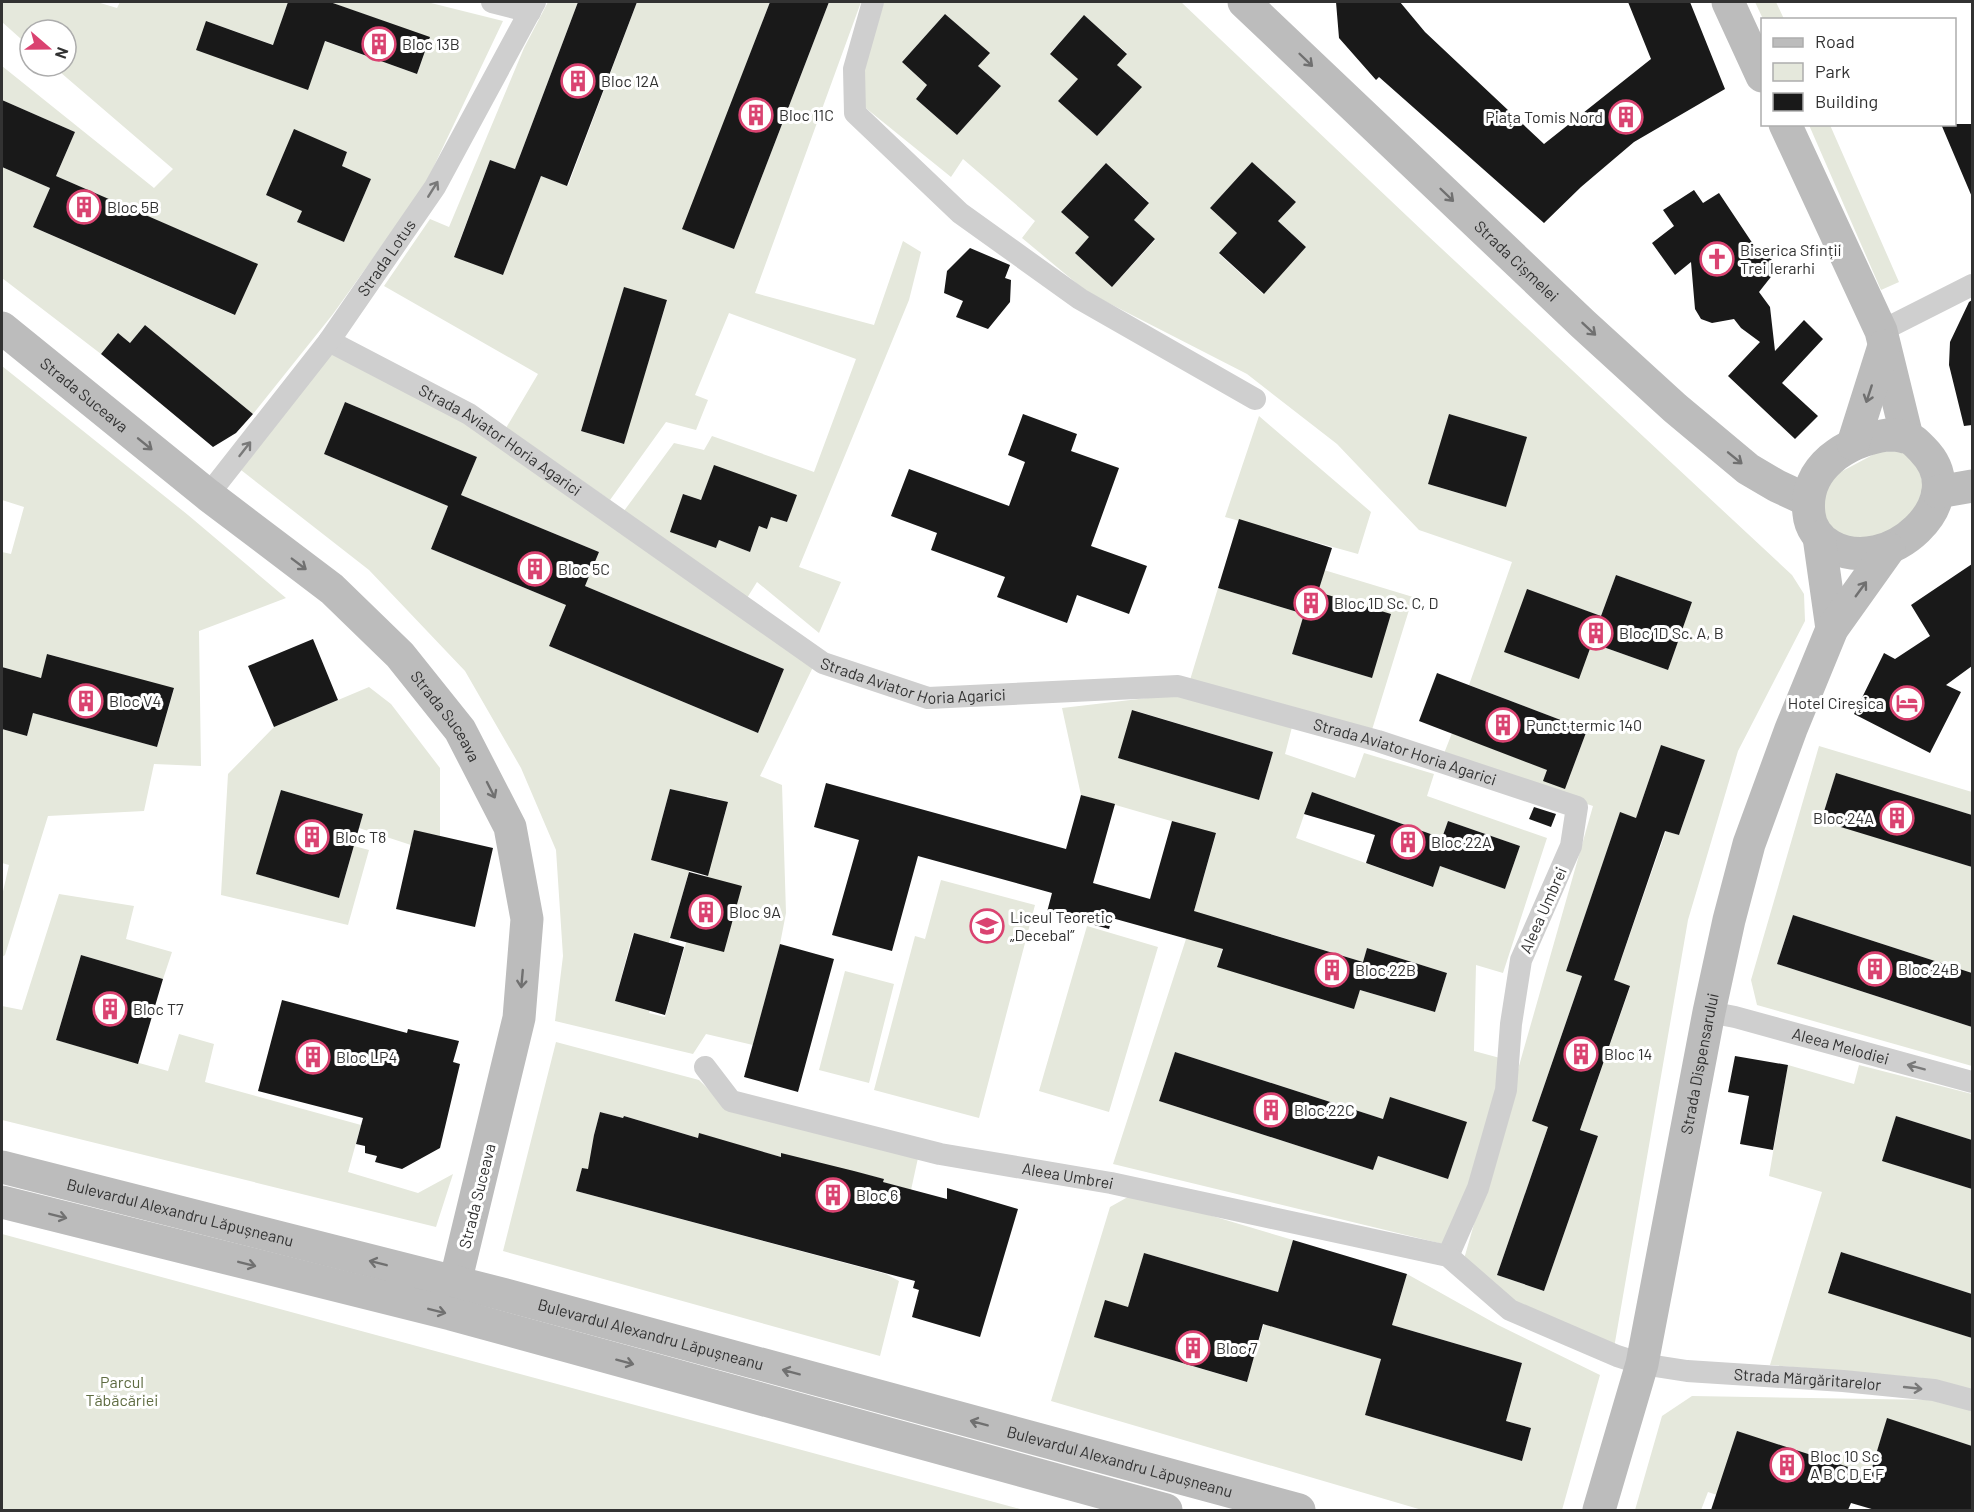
<svg xmlns="http://www.w3.org/2000/svg" width="1974" height="1512" font-family="Barlow,sans-serif">
<style>
.green{fill:#e5e8dc;fill-rule:evenodd}
.building{fill:#191919}
.lines{fill:none;stroke-linecap:round;stroke-linejoin:round}
.street{stroke:#cfcfcf;stroke-width:22}
.secondary{stroke:#bcbcbc;stroke-width:33}
.oneway{stroke:#707070}
.oneway2{stroke:#797979}
.labels{text-anchor:middle;stroke-width:6;stroke-linejoin:round;paint-order:stroke}
.poi-label{font-size:16px;fill:#323232;stroke:#fff;text-anchor:start}
.street-label{font-size:16px;fill:#323232;stroke:#fff}
.park-label{font-size:16px;fill:#5f6c42;stroke:#fff}
</style>
<rect width="100%" height="100%" fill="#fff"/>
<!-- green -->
<path class="green" d="M2,2H97L117,8L120,2H288L281,22L295,28L288,50L206,21L308,90L310,36L417,74L430,38L330,2H427L503,21L424,187L333,314L253,414L145,325L130,343L118,333L101,354L2,278V167L50,188L33,227L234,315L257,264L56,176L75,132L2,100V66L154,188L173,169L53,66H66V30H30V47L2,22ZM294,130L347,152L342,166L371,179L344,242L298,222L302,211L266,195Z
M548,2H578L515,169L490,160L454,256L503,275L541,176L568,186L637,2H770L683,229L734,249L829,2H861L755,293L874,325L903,241L921,252L909,300L799,567L841,582L819,633L757,582L747,598L621,515L674,443L704,450L712,436L814,472L856,359L729,313L695,395L708,400L696,430L666,422L610,500L506,428L538,374L384,286L430,219L449,227L524,48ZM624,288L667,301L623,444L581,431ZM714,466L796,495L787,522L771,517L767,529L759,526L750,552L719,540L716,548L683,494L701,500Z
M884,2H1181L1427,235L1792,575L1804,594L1805,621L1738,751L1688,920L1614,1348L1515,1303L1464,1259L1593,806L1443,756L1452,733L1569,778L1587,730L1469,685L1512,562L1419,530L1337,444L1247,374L1087,292L1022,238L1035,221L963,159L951,177L862,105V75ZM945,14L989,53L978,66L1001,86L957,135L916,99L927,85L902,62ZM1084,16L1127,53L1117,65L1141,87L1097,136L1058,101L1078,79L1050,53ZM1252,162L1296,202L1278,221L1306,247L1263,294L1219,254L1237,233L1210,208ZM1106,163L1149,202L1134,220L1155,240L1112,287L1089,237L1061,212ZM1526,438L1506,507L1428,484ZM1616,575L1692,602L1668,670L1592,643L1527,590L1601,616ZM1661,745L1705,760L1679,835L1666,831L1614,980L1630,987L1580,1130L1598,1136L1544,1291L1497,1275L1548,1127L1532,1121L1582,976L1566,971L1620,813L1636,818Z
M1755,2H1776L1784,19H1763Z
M1809,125H1830L1899,282L1881,290Z
M333,352L468,425L813,667L760,776L782,785L786,913L780,944L753,1045L706,1034L693,1054L555,1021L563,956L556,850L521,768L465,671L369,570L241,470ZM345,402L477,457L461,495L599,552L585,586L784,669L758,733L549,646L566,605L431,549L448,506L324,454ZM670,789L687,793L703,811L707,796L728,803C708,875 684,945 665,1017L649,1013L652,1003L634,998L631,1006L615,1001L633,933L650,937L647,947L666,953L692,861L671,866L651,860Z
M2,366L188,515L286,598L199,631L201,766L154,764L144,811L48,816L5,955L2,957V896L9,865L2,863V729L27,736L33,713L157,747L174,689L48,654L41,678L2,667V552L11,554L24,507L2,500Z
M1259,416L1371,512L1358,554L1225,517Z
M1880,451C1886,452 1897,450 1903,453C1925,463 1927,493 1915,511C1908,521 1884,537 1875,545L1827,530L1821,491L1835,475Z
M1324,570L1413,597L1371,733L1190,680L1218,588L1304,614L1292,654L1372,678L1318,592Z
M369,687L391,704L440,768V836L414,831L411,845L359,828L363,814L281,790L257,874L339,898L354,846L369,850L348,925L221,895L228,774L274,727Z
M1173,695L1292,727L1285,754L1355,778L1364,753L1434,774L1427,796L1547,838L1503,973L1476,965L1474,1051L1500,1058L1494,1103L1470,1187L1443,1244L1113,1164L1186,939L1216,834L1081,795L1062,708ZM1133,710L1273,752L1259,800L1119,758ZM1312,792L1442,838L1448,821L1520,846L1505,889L1440,866L1432,887L1296,838ZM1231,922L1363,962L1367,948L1447,973L1435,1012L1360,990L1354,1008L1217,966ZM1175,1052L1383,1119L1466,1122L1448,1179L1378,1156L1373,1170L1159,1101Z
M1819,746L1972,792V815L1836,774L1821,820L1972,867V973L1793,915L1777,964L1972,1027V1066L1757,1005L1751,980Z
M941,880L1035,905L979,1118L874,1090L915,936L925,939Z
M59,894L134,906L126,939L172,952L163,979L81,955L56,1040L168,1071L179,1034L214,1044L205,1082L361,1125L348,1172L418,1193L453,1174L436,1227L2,1120V1006L22,1010Z
M1087,926L1158,947L1109,1112L1039,1091Z
M845,971L894,984L869,1083L819,1070Z
M556,1042L699,1080L732,1112L918,1158L911,1190L883,1182L884,1179L781,1154V1157L699,1134L698,1138L624,1116L623,1118L600,1112L594,1135L607,1141L599,1172L582,1168L576,1191L886,1274L899,1281L880,1356L503,1251Z
M1788,1065L1854,1084L1859,1065L1972,1094V1140L1896,1116L1883,1161L1972,1189V1294L1841,1252L1828,1292L1972,1338V1392L1923,1378L1770,1365L1822,1192L1769,1176Z
M1135,1193L1293,1240L1278,1292L1144,1253L1128,1307L1095,1337L1246,1382L1264,1324L1381,1359L1365,1415L1522,1461L1531,1428L1506,1421L1522,1363L1392,1325L1407,1274L1498,1325L1600,1375L1562,1510H1422L1051,1401L1110,1207Z
M2,1234L1024,1510H2Z
M1692,1396L1937,1400L1972,1411V1446L1888,1419L1869,1474L1729,1499L1708,1492L1701,1510H1635L1662,1416Z"/>
<!-- building -->
<path class="building" d="M288,2H330L430,37L417,74L325,41L308,90L196,50L206,21L273,45Z
M578,2H637L567,186L541,176L503,275L454,257L490,160L515,169Z
M770,2H829L734,249L682,229Z
M1336,2H1400L1425,32L1544,144L1651,59L1628,2H1690L1725,89L1634,142L1581,187L1544,223L1379,77L1376,80L1339,38Z
M945,14L990,53L978,66L1001,86L957,135L916,99L927,85L902,62Z
M1084,15L1127,54L1117,65L1142,87L1097,136L1058,101L1078,79L1050,54Z
M2,100L75,132L56,176L258,264L235,315L33,227L50,188L2,167Z
M1941,124H1972V197Z
M294,129L347,152L342,166L371,179L344,242L297,222L302,211L266,195Z
M1252,162L1296,202L1278,221L1306,247L1264,294L1219,253L1237,233L1210,208Z
M1106,163L1149,203L1134,220L1155,239L1112,287L1075,253L1089,237L1061,212Z
M1694,190L1703,203L1719,193L1757,250L1765,253L1773,261L1774,273L1759,292L1770,307L1775,351L1804,320L1823,339L1782,383L1818,416L1795,439L1728,376L1760,342L1741,328L1734,319L1712,323L1701,319L1695,309L1691,262L1675,275L1652,243L1674,226L1663,210Z
M970,248L1010,265L1005,278L1011,280L1010,302L988,329L956,317L963,301L944,293L947,271Z
M624,287L667,300L624,444L581,431Z
M1972,300V425L1964,426L1949,365L1950,342L1969,302Z
M145,325L253,414L236,433L213,447L101,354L118,333L130,343Z
M345,402L477,457L461,495L599,552L585,586L784,669L758,733L549,646L566,605L431,549L448,506L324,454Z
M1023,414L1077,434L1071,451L1119,468L1091,546L1147,566L1129,614L1077,595L1067,623L997,597L1005,577L931,550L937,533L891,516L909,469L1009,506L1025,462L1008,455Z
M1449,414L1527,437L1506,507L1428,484Z
M714,465L797,495L787,522L771,517L767,529L759,526L750,552L719,540L716,548L670,532L683,494L701,500Z
M1239,519L1332,548L1318,592L1391,614L1372,678L1292,654L1304,614L1218,588Z
M1972,564V666L1946,685L1961,692L1930,753L1854,714L1884,653L1895,659L1930,636L1911,605Z
M1616,575L1692,602L1668,670L1592,643L1579,679L1504,652L1527,589L1601,616Z
M313,639L338,700L274,727L248,666Z
M47,654L174,688L157,747L33,713L27,736L2,729V667L41,678Z
M1437,673L1587,730L1565,789L1543,781L1547,770L1419,721Z
M1132,710L1273,752L1259,800L1118,758Z
M1661,745L1705,760L1679,835L1665,831L1614,980L1630,986L1580,1130L1598,1136L1544,1291L1497,1275L1548,1127L1532,1121L1582,976L1566,971L1620,812L1636,818Z
M1836,773L1972,815V867L1821,821Z
M826,783L1066,849L1081,795L1115,804L1093,883L1150,899L1172,821L1216,833L1194,911L1363,962L1367,948L1447,973L1435,1012L1360,990L1354,1009L1217,967L1223,949L1112,918L1109,929L1047,912L1052,893L918,856L892,951L832,935L859,840L814,827Z
M670,789L728,802L708,876L651,860Z
M281,790L363,814L339,898L256,874Z
M1312,792L1442,838L1448,821L1520,846L1505,889L1440,866L1433,887L1366,863L1375,835L1304,814Z
M1534,807L1556,814L1551,827L1529,819Z
M414,830L493,848L475,927L396,909Z
M689,872L742,886L724,952L670,938Z
M1793,915L1972,973V1027L1777,964Z
M634,933L684,947L665,1015L615,1001Z
M780,944L834,959L798,1092L744,1077Z
M81,955L163,979L138,1064L56,1040Z
M282,1000L407,1033L408,1029L459,1041L453,1062L460,1064L440,1148L402,1169L375,1162L377,1156L365,1153V1146L356,1144L363,1118L258,1091Z
M1175,1052L1383,1119L1390,1097L1467,1122L1448,1179L1378,1156L1373,1170L1159,1101Z
M1735,1056L1788,1065L1773,1150L1740,1144L1749,1096L1728,1092Z
M600,1112L623,1118L624,1116L698,1138L699,1133L781,1157V1153L854,1171L884,1179L883,1182L947,1199V1188L1018,1209L980,1337L912,1317L919,1290L913,1288L915,1281L576,1191L582,1168L588,1169L594,1135Z
M1896,1116L1972,1140V1189L1882,1161Z
M1293,1240L1407,1274L1392,1325L1522,1363L1506,1421L1531,1428L1522,1461L1365,1415L1381,1359L1263,1324L1247,1382L1094,1337L1105,1300L1128,1307L1144,1253L1278,1292Z
M1841,1252L1972,1294V1338L1828,1293Z
M1887,1418L1972,1446V1510H1875L1851,1503L1848,1510H1711L1737,1431L1870,1474Z"/>
<g class="lines">
<!-- street -->
<g class="street">
<path d="M492,2L530,12"/>
<path d="M873,2L854,69L855,113L960,213L1080,299L1255,399"/>
<path d="M1881,331L1972,285"/>
<path id="s1" d="M329,341L469,414L823,663L928,698L1178,686L1378,741L1577,807L1571,846L1521,960L1511,1024L1506,1090L1478,1188L1448,1256"/>
<path id="s2" d="M208,495L329,341L435,187L535,2"/>
<path id="s3" d="M1709,1012L1735,1017L1972,1082"/>
<path id="s4" d="M705,1067L731,1101L940,1154L1111,1183L1448,1256L1510,1310L1617,1356L1642,1364L1687,1371L1843,1381L1934,1390L1972,1400"/>
</g>
<!-- secondary -->
<g class="secondary">
<path id="s5" d="M1244,2L1583,324L1675,408L1748,469L1777,486L1807,500"/>
<path d="M1728,2L1762,76"/>
<path d="M1785,124L1881,331L1907,437"/>
<path id="s6" d="M2,328L208,495L332,589L400,655L460,730L510,827L527,919L519,1018L455,1283"/>
<path d="M1887,435C1893,435 1899,435 1905,437C1912,438 1918,445 1923,450C1974,501 1887,578 1831,546C1819,540 1810,527 1809,514C1803,467 1847,441 1887,435Z"/>
<path d="M1853,444L1884,346"/>
<path d="M1938,492L1972,486"/>
<path d="M1819,537L1832,629"/>
<path id="s7" d="M2,1167L502,1294L1299,1510"/>
<path d="M2,1202L451,1314L1166,1510"/>
<path id="s8" d="M1599,1510L1642,1364L1709,1012L1729,920L1749,844L1791,729L1832,629L1889,549"/>
</g>
</g>
<!-- one-way arrows -->
<defs><path id="oneway-shaft" d="M-6 0H5M1.5-3L5.5 0L1.5 3" fill="none" stroke-width="1.6" stroke-linecap="round" stroke-linejoin="round" transform="scale(1.5)"/></defs>
<g class="oneway">
<use href="#oneway-shaft" transform="translate(1306 60) rotate(44)"/>
<use href="#oneway-shaft" transform="translate(1447 195) rotate(44)"/>
<use href="#oneway-shaft" transform="translate(1589 329) rotate(43)"/>
<use href="#oneway-shaft" transform="translate(1869 394) rotate(108)"/>
<use href="#oneway-shaft" transform="translate(145 444) rotate(39)"/>
<use href="#oneway-shaft" transform="translate(1735 458) rotate(39)"/>
<use href="#oneway-shaft" transform="translate(299 564) rotate(37)"/>
<use href="#oneway-shaft" transform="translate(1861 589) rotate(-54)"/>
<use href="#oneway-shaft" transform="translate(491 790) rotate(63)"/>
<use href="#oneway-shaft" transform="translate(522 979) rotate(95)"/>
<use href="#oneway-shaft" transform="translate(58 1216) rotate(14)"/>
<use href="#oneway-shaft" transform="translate(378 1263) rotate(-166)"/>
<use href="#oneway-shaft" transform="translate(247 1264) rotate(14)"/>
<use href="#oneway-shaft" transform="translate(437 1311) rotate(14)"/>
<use href="#oneway-shaft" transform="translate(625 1362) rotate(15)"/>
<use href="#oneway-shaft" transform="translate(791 1372) rotate(-165)"/>
<use href="#oneway-shaft" transform="translate(979 1423) rotate(-165)"/>
</g>
<g class="oneway2">
<use href="#oneway-shaft" transform="translate(433 189) rotate(-58)"/>
<use href="#oneway-shaft" transform="translate(245 449) rotate(-52)"/>
<use href="#oneway-shaft" transform="translate(1916 1067) rotate(-165)"/>
<use href="#oneway-shaft" transform="translate(1913 1388) rotate(6)"/>
</g>
<!-- icons -->
<defs>
<g id="building-ring" transform="scale(1.725)"><circle r="9.5" fill="#fff" stroke="#da4371" stroke-width="1.5"/><path d="M-4-6H4V6H1V3H-1V6H-4ZM-2.5-4.3h1.7v1.8h-1.7ZM.8-4.3h1.7v1.8H.8ZM-2.5-1h1.7V.8h-1.7ZM.8-1h1.7V.8H.8Z" fill="#da4371"/></g>
<g id="church-ring" transform="scale(1.725)"><circle r="9.5" fill="#fff" stroke="#da4371" stroke-width="1.5"/><path d="M-1.2-6h2.4v3.5h3.3v2.4h-3.3V6h-2.4V-.1h-3.3v-2.4h3.3Z" fill="#da4371"/></g>
<g id="hotel-ring" transform="scale(1.725)"><circle r="9.5" fill="#fff" stroke="#da4371" stroke-width="1.5"/><path d="M-6-4.5h1.5V1H6V5H4.5V3h-9V5H-6ZM-4 0a1.8 1.8 0 1 1 3.6 0ZM.5 0V-2.5h3Q6-2.5 6 0Z" fill="#da4371"/></g>
<g id="school-ring" transform="scale(1.725)"><circle r="9.5" fill="#fff" stroke="#da4371" stroke-width="1.5"/><path d="M0-5L7-2L0 1L-7-2ZM-4 1L0 2.5L4 1V4Q0 6-4 4Z" fill="#da4371"/></g>
</defs>
<g fill-rule="evenodd">
<use href="#building-ring" x="379" y="44"/>
<use href="#building-ring" x="578" y="81"/>
<use href="#building-ring" x="756" y="115"/>
<use href="#building-ring" x="1626" y="117"/>
<use href="#building-ring" x="84" y="207"/>
<use href="#church-ring" x="1717" y="259"/>
<use href="#building-ring" x="535" y="569"/>
<use href="#building-ring" x="1311" y="603"/>
<use href="#building-ring" x="1596" y="633"/>
<use href="#building-ring" x="86" y="701"/>
<use href="#hotel-ring" x="1907" y="703"/>
<use href="#building-ring" x="1503" y="725"/>
<use href="#building-ring" x="1897" y="818"/>
<use href="#building-ring" x="312" y="837"/>
<use href="#building-ring" x="1408" y="842"/>
<use href="#building-ring" x="706" y="912"/>
<use href="#school-ring" x="987" y="926"/>
<use href="#building-ring" x="1875" y="969"/>
<use href="#building-ring" x="1332" y="970"/>
<use href="#building-ring" x="110" y="1009"/>
<use href="#building-ring" x="1581" y="1054"/>
<use href="#building-ring" x="313" y="1057"/>
<use href="#building-ring" x="1271" y="1110"/>
<use href="#building-ring" x="833" y="1195"/>
<use href="#building-ring" x="1193" y="1348"/>
<use href="#building-ring" x="1787" y="1465"/>
</g>
<g class="labels">
<!-- poi labels -->
<g class="poi-label">
<text x="402" y="50">Bloc 13B</text>
<text x="601" y="87">Bloc 12A</text>
<text x="779" y="121">Bloc 11C</text>
<text x="1603" y="123" text-anchor="end">Piața Tomis Nord</text>
<text x="107" y="213">Bloc 5B</text>
<text x="1740" y="256">Biserica Sfinții<tspan x="1740" dy="18">Trei Ierarhi</tspan></text>
<text x="558" y="575">Bloc 5C</text>
<text x="1334" y="609">Bloc 1D Sc. C, D</text>
<text x="1619" y="639">Bloc 1D Sc. A, B</text>
<text x="109" y="707">Bloc V4</text>
<text x="1884" y="709" text-anchor="end">Hotel Cireșica</text>
<text x="1526" y="731">Punct termic 140</text>
<text x="1874" y="824" text-anchor="end">Bloc 24A</text>
<text x="335" y="843">Bloc T8</text>
<text x="1431" y="848">Bloc 22A</text>
<text x="729" y="918">Bloc 9A</text>
<text x="1010" y="923">Liceul Teoretic<tspan x="1010" dy="18">„Decebal”</tspan></text>
<text x="1898" y="975">Bloc 24B</text>
<text x="1355" y="976">Bloc 22B</text>
<text x="133" y="1015">Bloc T7</text>
<text x="1604" y="1060">Bloc 14</text>
<text x="336" y="1063">Bloc LP4</text>
<text x="1294" y="1116">Bloc 22C</text>
<text x="856" y="1201">Bloc 6</text>
<text x="1216" y="1354">Bloc 7</text>
<text x="1810" y="1462">Bloc 10 Sc<tspan x="1810" dy="18">A B C D E F</tspan></text>
</g>
<!-- street labels -->
<g class="street-label">
<text dy="6" stroke="none"><textPath href="#s2" startOffset="297">Strada Lotus</textPath></text>
<text dy="6" stroke="none"><textPath href="#s5" startOffset="376">Strada Cișmelei</textPath></text>
<text dy="6" stroke="none"><textPath href="#s6" startOffset="106">Strada Suceava</textPath></text>
<text dy="6" stroke="none"><textPath href="#s1" startOffset="198">Strada Aviator Horia Agarici</textPath></text>
<text dy="6" stroke="none"><textPath href="#s1" startOffset="684">Strada Aviator Horia Agarici</textPath></text>
<text dy="6" stroke="none"><textPath href="#s6" startOffset="592">Strada Suceava</textPath></text>
<text dy="6" stroke="none"><textPath href="#s1" startOffset="1188">Strada Aviator Horia Agarici</textPath></text>
<text transform="translate(1543 910) rotate(-66)" y="6">Aleea Umbrei</text>
<text dy="6" stroke="none"><textPath href="#s3" startOffset="136">Aleea Melodiei</textPath></text>
<text dy="6" stroke="none"><textPath href="#s8" startOffset="458">Strada Dispensarului</textPath></text>
<text dy="6" stroke="none"><textPath href="#s4" startOffset="388">Aleea Umbrei</textPath></text>
<text transform="translate(477 1196) rotate(-76)" y="6">Strada Suceava</text>
<text dy="6" stroke="none"><textPath href="#s7" startOffset="184">Bulevardul Alexandru Lăpușneanu</textPath></text>
<text dy="6" stroke="none"><textPath href="#s7" startOffset="670">Bulevardul Alexandru Lăpușneanu</textPath></text>
<text dy="6" stroke="none"><textPath href="#s4" startOffset="1168">Strada Mărgăritarelor</textPath></text>
<text dy="6" stroke="none"><textPath href="#s7" startOffset="1156">Bulevardul Alexandru Lăpușneanu</textPath></text>
</g>
<!-- park labels -->
<g class="park-label">
<text x="122" y="1388">Parcul<tspan x="122" dy="18">Tăbăcăriei</tspan></text>
</g>
</g>
<!-- border -->
<rect width="1974" height="1512" fill="none" stroke="#323232" stroke-width="6"/>
<!-- legend -->
<rect x="1761" y="18" width="195" height="108" fill="#ffffff" stroke="#adadad" stroke-width="1.5"/>
<rect x="1773" y="38" width="30" height="9" fill="#bcbcbc" stroke="#adadad" stroke-width="1.5"/>
<text x="1815" y="48" font-size="18" fill="#323232">Road</text>
<rect x="1773" y="63" width="30" height="18" fill="#e5e8dc" stroke="#adadad" stroke-width="1.5"/>
<text x="1815" y="78" font-size="18" fill="#323232">Park</text>
<rect x="1773" y="93" width="30" height="18" fill="#191919" stroke="#adadad" stroke-width="1.5"/>
<text x="1815" y="108" font-size="18" fill="#323232">Building</text>
<!-- north arrow -->
<g transform="translate(48 48) rotate(110)"><circle r="28" fill="#ffffff" stroke="#adadad" stroke-width="1.5"/>
<path d="M0-4.5L10 22L0 15L-10 22Z" fill="#da4371"/>
<text y="-9" font-size="16" font-weight="bold" text-anchor="middle" fill="#323232">N</text>
</g>
</svg>
